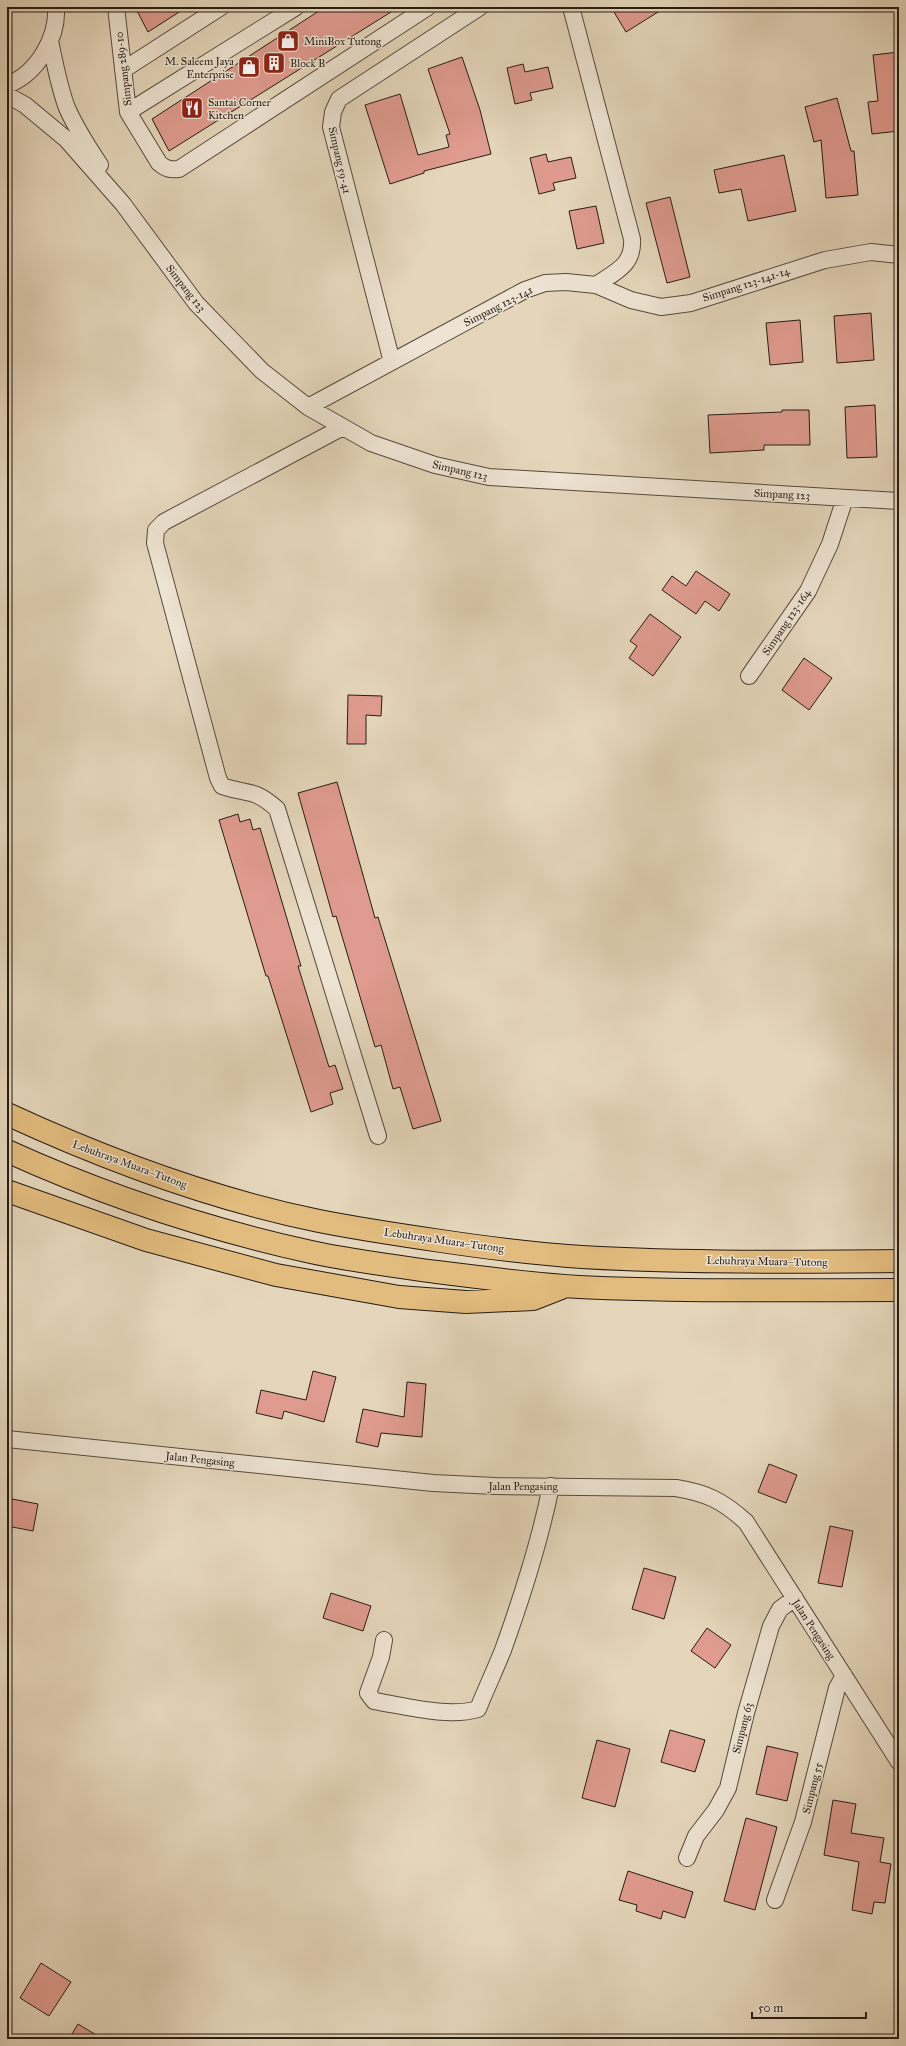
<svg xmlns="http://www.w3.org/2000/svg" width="906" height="2046" font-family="'IM FELL Great Primer',serif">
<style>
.building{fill:#df9b8f;stroke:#261c15}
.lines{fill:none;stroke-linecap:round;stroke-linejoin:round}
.minor-casing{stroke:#564a3e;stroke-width:18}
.highway-casing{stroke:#261c15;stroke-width:24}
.minor{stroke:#eee4d3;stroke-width:16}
.highway{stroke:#e2bb7e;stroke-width:22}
.labels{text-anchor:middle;stroke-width:3;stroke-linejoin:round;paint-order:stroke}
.poi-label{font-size:11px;fill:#261c15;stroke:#eee4d3;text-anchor:start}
.street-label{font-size:11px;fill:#261c15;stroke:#eee4d3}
</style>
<rect width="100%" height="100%" fill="#e5d6bb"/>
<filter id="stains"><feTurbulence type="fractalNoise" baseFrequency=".005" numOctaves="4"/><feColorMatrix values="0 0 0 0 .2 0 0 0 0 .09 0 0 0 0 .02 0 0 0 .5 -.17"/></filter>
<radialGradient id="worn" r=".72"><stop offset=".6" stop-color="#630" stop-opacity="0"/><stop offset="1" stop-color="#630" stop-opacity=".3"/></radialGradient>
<!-- building -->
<path class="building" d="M135,7H187L148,32Z
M325,7H399L169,151L152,119Z
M611,7H666L626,32Z
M899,52V131L872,134L868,102L878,101L873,55Z
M462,57L480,110L491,154L424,171V173L390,184L365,105L400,94L418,155L449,147L446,135L450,134L428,69Z
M523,64L525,72L548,67L553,88L530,93L532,100L515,104L507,68Z
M837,98L851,151H854L858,195L826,198L821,140L814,142L805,107Z
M546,154L548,162L571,157L576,178L553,183L555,190L539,194L530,158Z
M784,155L796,211L748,221L741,189L719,193L714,170Z
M670,197L690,277L667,283L646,203Z
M596,206L604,243L577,249L569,211Z
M871,313L874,360L837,363L834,316Z
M800,320L803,362L770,365L766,323Z
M875,405L877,457L847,458L845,407Z
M782,410H809L810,445H764V450L710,453L708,415L782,412Z
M696,571L730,594L719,611L705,601L696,614L662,590L672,576L686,586Z
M650,614L681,637L653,676L629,658L637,646L630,641Z
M804,658L832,678L809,710L782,690Z
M348,695L382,696L381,716L366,715V744H347Z
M337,782L375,918L378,917L441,1121L413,1129L400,1087L393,1089L381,1045L375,1047L336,916L333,917L298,793Z
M238,814L240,822L250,819L253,830L260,828L301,966H298L329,1067L335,1065L343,1089L330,1093L333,1104L311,1112L268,976H266L219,820Z
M313,1371L336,1377L324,1422L284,1411L282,1419L256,1413L261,1390L306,1400Z
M407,1382L426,1384L422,1437L381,1433L378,1447L356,1442L363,1409L404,1417Z
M769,1464L797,1475L786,1503L758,1492Z
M7,1498L38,1504L33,1531L7,1526Z
M830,1526L853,1531L842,1587L818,1583Z
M644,1568L676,1577L664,1619L632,1609Z
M331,1593L371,1606L363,1631L323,1618Z
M707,1628L731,1645L715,1668L691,1651Z
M670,1730L705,1740L695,1772L661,1762Z
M597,1740L630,1749L615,1807L582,1798Z
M767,1746L798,1753L787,1801L756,1794Z
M833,1800L856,1804L851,1833L884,1838L880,1862L891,1864L885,1903L874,1902L872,1914L852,1910L859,1862L824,1855Z
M746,1818L777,1827L755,1910L724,1901Z
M628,1871L693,1892L685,1918L663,1911L661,1919L636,1911L637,1905L619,1900Z
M41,1963L71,1982L49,2016L20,1998Z
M78,2024L103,2039H69Z"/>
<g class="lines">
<!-- minor casing -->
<g class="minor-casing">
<path id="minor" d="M116,7L128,112L159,163C166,169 170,170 179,169L428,7
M571,7L632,239C634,265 615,272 596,285
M50,41C55,64 59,87 67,108C76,128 88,147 100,165
M123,70L221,7
M7,85C37,74 58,38 56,7
M7,95L25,105L66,139L123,204L196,303L262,371L308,407L371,443L435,465L489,477L899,501
M128,112L296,7
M392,362L331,127L333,112L339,99L480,7
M308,407L525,290L545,283L566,282L596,285L631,300L661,307L691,303L825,260L871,252L899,255
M343,427L164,522L156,530L155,543L218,778L222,786C248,795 254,788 277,809L378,1136
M749,676L808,591L830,544L845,498
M7,1439L433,1483L495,1486L676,1488C707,1493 723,1501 746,1522L899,1762
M384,1640L381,1657L368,1693L374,1701C405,1706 448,1718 478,1709C486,1689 495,1670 503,1650C522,1597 540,1541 551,1486
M687,1858L696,1836L716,1810L728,1788L746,1713L771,1626L780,1609L795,1598
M775,1900L803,1822L837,1688L844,1675"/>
</g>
<!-- highway casing -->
<g class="highway-casing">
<path id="highway" d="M7,1114C107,1160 211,1199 319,1221C359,1229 400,1235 441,1241C488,1248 535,1254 582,1257C688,1263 794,1262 899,1261
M7,1151C104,1195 207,1229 311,1252C352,1261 395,1266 437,1272C484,1278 531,1284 579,1287C685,1292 792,1290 899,1290
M7,1191L146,1240L276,1275L399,1297L466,1302L533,1299L561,1288"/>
</g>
<!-- minor -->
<use href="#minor" class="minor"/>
<!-- highway -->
<use href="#highway" class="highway"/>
</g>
<!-- icons -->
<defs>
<g id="shop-square" transform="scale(1.15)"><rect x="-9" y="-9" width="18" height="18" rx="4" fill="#8f2418" stroke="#eee4d3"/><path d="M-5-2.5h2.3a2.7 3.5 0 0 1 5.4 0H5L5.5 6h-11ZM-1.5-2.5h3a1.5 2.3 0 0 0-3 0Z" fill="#fff"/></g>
<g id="building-square" transform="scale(1.15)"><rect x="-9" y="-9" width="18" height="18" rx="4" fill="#8f2418" stroke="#eee4d3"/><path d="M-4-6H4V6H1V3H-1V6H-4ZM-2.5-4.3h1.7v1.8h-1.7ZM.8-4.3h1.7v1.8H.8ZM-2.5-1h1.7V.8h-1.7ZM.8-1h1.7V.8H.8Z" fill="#fff"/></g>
<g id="restaurant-square" transform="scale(1.15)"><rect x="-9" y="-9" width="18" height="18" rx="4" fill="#8f2418" stroke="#eee4d3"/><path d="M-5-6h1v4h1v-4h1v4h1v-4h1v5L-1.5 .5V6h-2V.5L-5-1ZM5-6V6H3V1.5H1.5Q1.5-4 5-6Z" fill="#fff"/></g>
</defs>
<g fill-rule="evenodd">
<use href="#shop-square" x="288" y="41"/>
<use href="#building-square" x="274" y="63"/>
<use href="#shop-square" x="249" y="67"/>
<use href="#restaurant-square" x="192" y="108"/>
</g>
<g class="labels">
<!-- poi labels -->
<g class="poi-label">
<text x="304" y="45">MiniBox Tutong</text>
<text x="234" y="65" text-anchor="end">M. Saleem Jaya<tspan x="234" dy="13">Enterprise</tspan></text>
<text x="290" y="67">Block B</text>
<text x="208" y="106">Santai Corner<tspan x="208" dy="13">Kitchen</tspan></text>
</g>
<!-- street labels -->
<g class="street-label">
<text transform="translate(123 69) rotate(-97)" y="4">Simpang 289-10</text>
<text transform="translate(340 160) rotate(77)" y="4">Simpang 59-41</text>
<text transform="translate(746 284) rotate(-18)" y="4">Simpang 123-141-14</text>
<text transform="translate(186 288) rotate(52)" y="4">Simpang 123</text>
<text transform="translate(498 306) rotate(-27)" y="4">Simpang 123-141</text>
<text transform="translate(460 470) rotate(13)" y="4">Simpang 123</text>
<text transform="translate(782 494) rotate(3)" y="4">Simpang 123</text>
<text transform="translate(786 622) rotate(-56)" y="4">Simpang 123-164</text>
<text transform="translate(130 1164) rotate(20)" y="4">Lebuhraya Muara–Tutong</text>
<text transform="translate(444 1240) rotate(8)" y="4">Lebuhraya Muara–Tutong</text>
<text transform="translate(767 1261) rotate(1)" y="4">Lebuhraya Muara–Tutong</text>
<text transform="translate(200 1459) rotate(6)" y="4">Jalan Pengasing</text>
<text x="523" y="1490">Jalan Pengasing</text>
<text transform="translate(814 1629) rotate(57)" y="4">Jalan Pengasing</text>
<text transform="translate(742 1728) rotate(-76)" y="4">Simpang 63</text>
<text transform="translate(812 1788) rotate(-76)" y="4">Simpang 55</text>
</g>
</g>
<!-- margin -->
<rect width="906" height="2046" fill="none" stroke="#e5d6bb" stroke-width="24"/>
<rect x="8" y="8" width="890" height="2030" fill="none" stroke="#261c15" stroke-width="2"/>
<rect x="12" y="12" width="882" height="2022" fill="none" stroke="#261c15"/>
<!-- scale -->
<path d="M752 2012v6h114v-6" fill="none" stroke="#261c15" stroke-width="2"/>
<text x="758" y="2012" font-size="12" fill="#261c15" stroke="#eee4d3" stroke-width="3" paint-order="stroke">50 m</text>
<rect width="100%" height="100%" filter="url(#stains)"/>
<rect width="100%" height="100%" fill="url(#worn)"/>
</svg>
